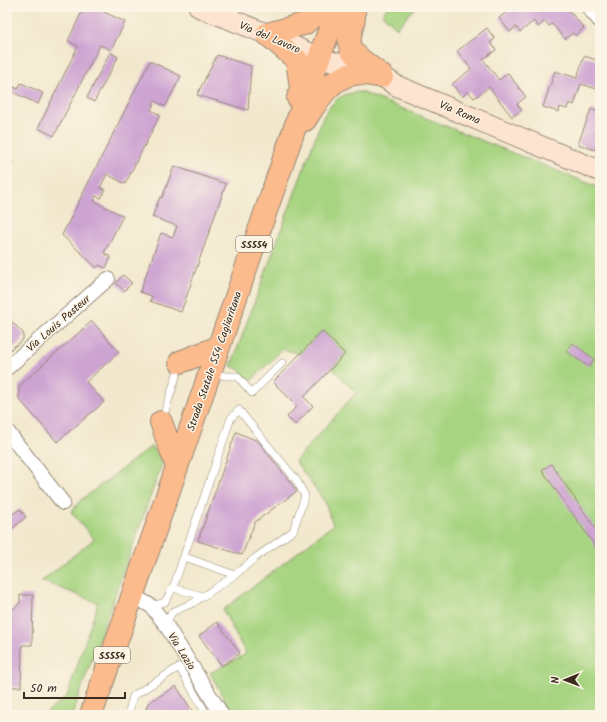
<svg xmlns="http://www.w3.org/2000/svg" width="607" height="722" font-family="Kalam,sans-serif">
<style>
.green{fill:#a7d481;stroke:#717f50}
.building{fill:#cda3d2}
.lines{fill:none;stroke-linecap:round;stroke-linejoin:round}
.lane-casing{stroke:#968976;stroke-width:8}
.street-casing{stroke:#968976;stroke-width:16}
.secondary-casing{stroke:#968976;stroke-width:22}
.primary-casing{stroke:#968976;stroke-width:24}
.lane{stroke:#fff;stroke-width:7}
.street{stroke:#fff;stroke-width:14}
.secondary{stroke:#fde4d1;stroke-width:20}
.primary{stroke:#fbbb8d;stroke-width:22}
.labels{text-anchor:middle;stroke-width:3;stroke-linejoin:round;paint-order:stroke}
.shield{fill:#fcf5e5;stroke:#75675a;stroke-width:1}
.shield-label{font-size:10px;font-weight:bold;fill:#3b2a1e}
.street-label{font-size:11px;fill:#3b2a1e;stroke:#fcf5e5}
</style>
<rect width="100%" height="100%" fill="#fcf5e5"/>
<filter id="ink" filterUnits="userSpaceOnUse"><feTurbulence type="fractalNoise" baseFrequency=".025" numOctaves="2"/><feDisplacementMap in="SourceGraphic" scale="8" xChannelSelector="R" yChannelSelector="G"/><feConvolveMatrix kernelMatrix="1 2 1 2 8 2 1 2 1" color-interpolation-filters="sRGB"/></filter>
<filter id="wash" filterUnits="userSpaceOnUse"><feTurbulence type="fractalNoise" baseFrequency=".012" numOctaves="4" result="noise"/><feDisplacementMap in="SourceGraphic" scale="16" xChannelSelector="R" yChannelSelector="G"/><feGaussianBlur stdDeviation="0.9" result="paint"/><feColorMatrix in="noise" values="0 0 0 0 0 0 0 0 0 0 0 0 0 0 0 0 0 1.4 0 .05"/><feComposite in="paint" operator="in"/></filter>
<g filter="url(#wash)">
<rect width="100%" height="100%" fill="#f2e8cd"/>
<!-- green -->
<path class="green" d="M388,7H416L397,28L382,14Z
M361,92L600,188V715H233L210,673L246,654L223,610L333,525L325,502L295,461L356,393L332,368L345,354L322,331L300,354L283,349L251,381L238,369L231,366L322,119C333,101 339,93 361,92Z
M152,446L163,461L72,715H44L67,696L98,603L42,581L94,539L71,512L81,500Z"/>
<g id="blocks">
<!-- building -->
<path class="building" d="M84,7H94L125,22L111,50L100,45L54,136L38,128L78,46L68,41Z
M513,7H541L544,11L549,7H566L584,28L575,36L573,33L565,39L552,24L549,26L545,21L538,27L534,21L520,32L516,27L510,32L499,18Z
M487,28L495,39L490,42L496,50L483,59L499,80L508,73L526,97L517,104L522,110L512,117L489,87L474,98L468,91L462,97L452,84L471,69L457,51Z
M110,52L118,57L94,102L87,98Z
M217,55L251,66L248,110L197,95Z
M584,56L600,61V90L581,84L574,105L569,103L567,109L560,107L559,112L543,107L555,71L577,78Z
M150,61L181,76L165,107L155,101L151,110L160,115L125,184L107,174L100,188L105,190L101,198L96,196L94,201L123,216L104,253L111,257L106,268L99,265L97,268L62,235Z
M21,83L43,93L38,104L10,91L12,86L18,89Z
M591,109L600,113V144L597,143L595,150L578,144Z
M7,156L13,162L7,174Z
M174,166L226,184L181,312L150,301L152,296L140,292L161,233L173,237L177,226L152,217L160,197L162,198Z
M123,275L132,283L124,291L116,283Z
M7,317L23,333V340L7,352Z
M92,321L119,352L86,382L104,402L57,442L19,399V386Z
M322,331L345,354L304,397L313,406L295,425L287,417L297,406L273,382Z
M572,343L594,359L589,367L566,351Z
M236,432L258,441L297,491L255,522L242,555L198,541Z
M551,464L600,535V553L542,470Z
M20,509L26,517L7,533V518Z
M20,595H33L32,645H22L21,687H7V614L20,603Z
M217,622L240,653L222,666L199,636Z
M176,686L195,715H144L148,703Z"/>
</g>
</g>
<g filter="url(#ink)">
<use href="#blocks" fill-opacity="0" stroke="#968976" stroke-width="1"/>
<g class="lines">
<!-- lane casing -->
<g class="lane-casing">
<path id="lane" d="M233,19L236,7
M212,372L225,376H237L252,393L282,363
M162,421L180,364
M185,557L235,575
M173,588L203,596
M151,606L165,602L173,588L231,418L239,410L297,481L305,496L293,531L255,558L235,575L193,603L172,612L166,625
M128,715L133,696L179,667L207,715"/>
</g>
<!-- street casing -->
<g class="street-casing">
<path id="street" d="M588,7L600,21
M7,368L108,279
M7,431L63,503
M132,595L151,606L166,625L222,715"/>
</g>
<!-- secondary casing -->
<g class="secondary-casing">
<path id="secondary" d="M199,7L267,34L319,58L382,76L397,86L600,171"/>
</g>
<!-- primary casing -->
<g class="primary-casing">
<path id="primary" d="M354,7V18L349,41L351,50L360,59L382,76
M267,34L297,60L301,88L298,98
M267,34L304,24L324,7
M305,120C317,102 330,77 354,74C363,72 372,76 382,76
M180,362L219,347
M161,422L177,467
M91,715L319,58L338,7"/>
</g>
<!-- lane -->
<use href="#lane" class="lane"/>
<!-- street -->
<use href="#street" class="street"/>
<!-- secondary -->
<use href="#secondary" class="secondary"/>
<!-- primary -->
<use href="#primary" class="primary"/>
</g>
</g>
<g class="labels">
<!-- shield labels -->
<g class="shield">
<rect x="236" y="236" width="36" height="16" rx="3"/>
<rect x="94" y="647" width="36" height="16" rx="3"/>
</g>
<g class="shield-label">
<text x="254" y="248">SS554</text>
<text x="112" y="659">SS554</text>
</g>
<!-- street labels -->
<g class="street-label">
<text transform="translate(270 37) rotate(23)" y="4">Via del Lavoro</text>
<text transform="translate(460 112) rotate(23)" y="4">Via Roma</text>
<text transform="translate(58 323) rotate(-41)" y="4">Via Louis Pasteur</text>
<text transform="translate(214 361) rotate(-71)" y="4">Strada Statale 554 Cagliaritana</text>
<text transform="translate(182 651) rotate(58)" y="4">Via Lazio</text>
</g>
</g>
<!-- margin -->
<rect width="607" height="722" fill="none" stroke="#fcf5e5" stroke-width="24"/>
<!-- north arrow -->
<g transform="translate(565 680) rotate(269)" stroke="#fcf5e5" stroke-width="3" paint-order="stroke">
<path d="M0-3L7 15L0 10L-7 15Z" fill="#3b2a1e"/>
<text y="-6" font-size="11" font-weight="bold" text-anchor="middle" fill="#3b2a1e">N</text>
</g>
<!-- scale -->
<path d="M24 692v6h101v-6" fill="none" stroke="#3b2a1e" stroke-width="2"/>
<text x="30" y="692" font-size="12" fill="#3b2a1e" stroke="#fcf5e5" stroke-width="3" paint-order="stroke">50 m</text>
</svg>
